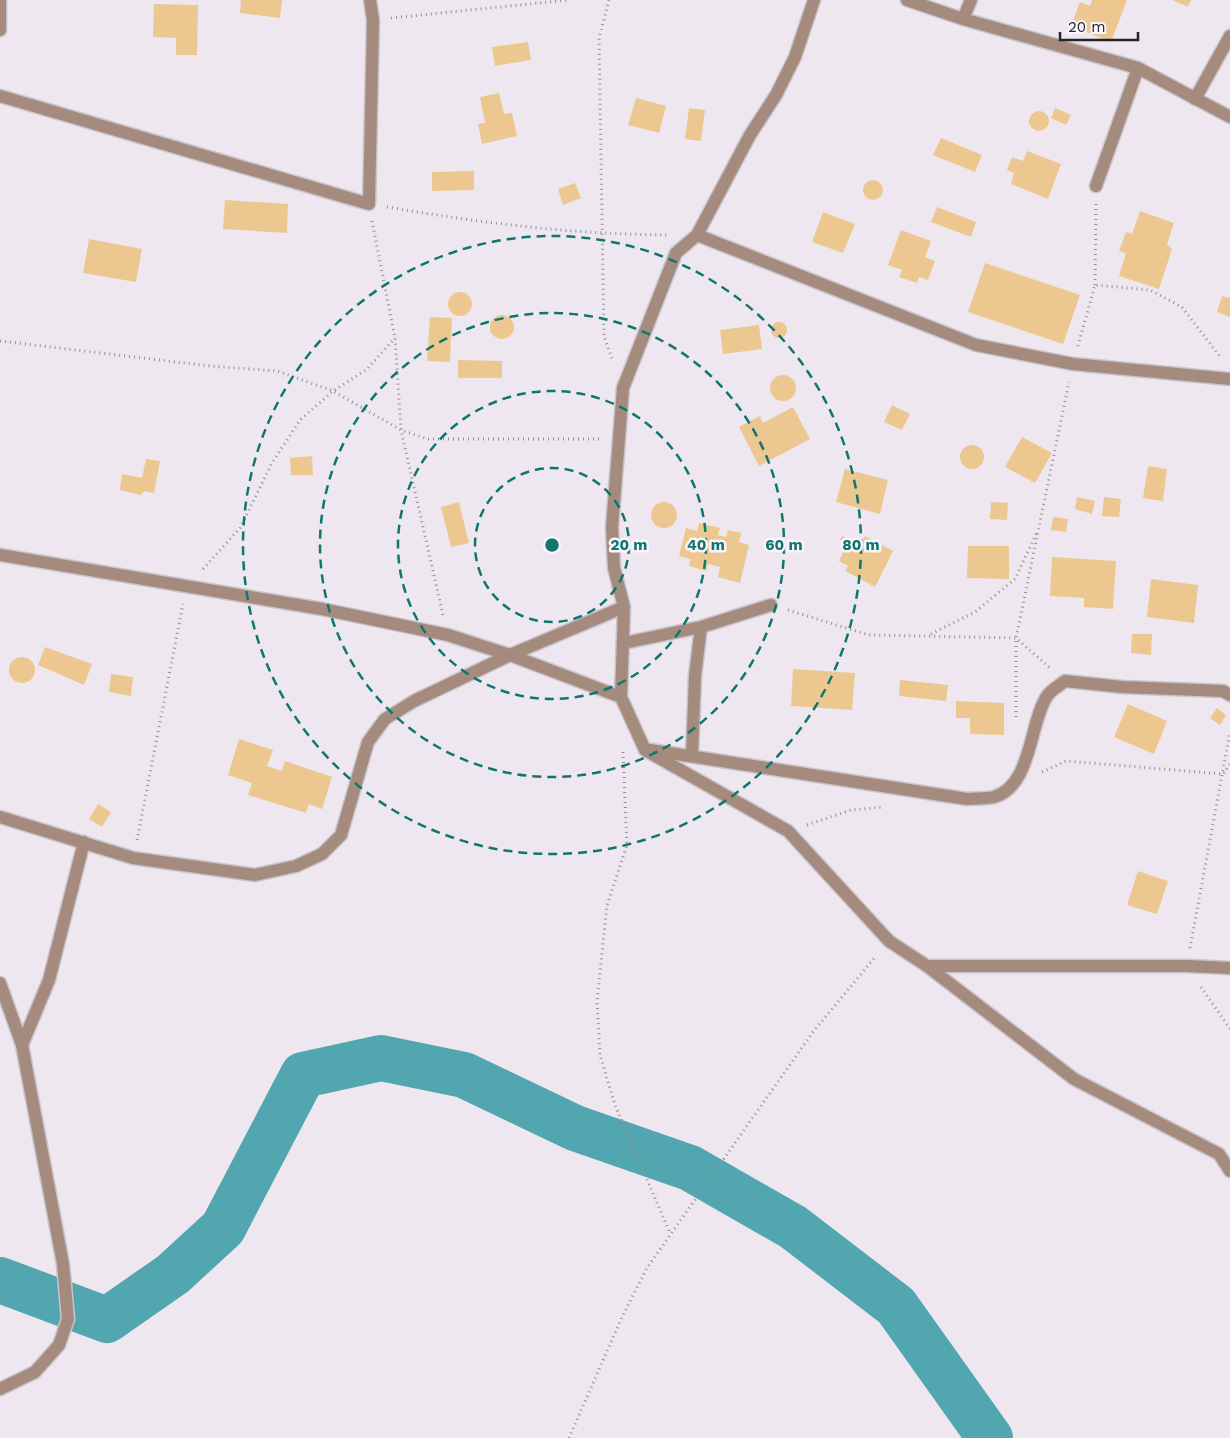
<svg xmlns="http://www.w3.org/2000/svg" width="1230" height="1438" font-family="'Work Sans',sans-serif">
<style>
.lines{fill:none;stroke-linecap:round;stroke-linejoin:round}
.river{stroke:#52a6b0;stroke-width:46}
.building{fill:#ecc890}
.minor-casing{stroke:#cac4cc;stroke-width:15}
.tertiary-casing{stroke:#cac4cc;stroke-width:15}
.path{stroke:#948f96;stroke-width:3;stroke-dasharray:1 4;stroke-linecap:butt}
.minor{stroke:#a58b7d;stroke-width:12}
.tertiary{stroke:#a58b7d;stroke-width:12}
.ring{fill:none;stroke:#0f766e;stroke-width:2.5;stroke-dasharray:9 6}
.centre{fill:#0f766e;stroke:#fbf4fd;stroke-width:2.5}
.ring-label{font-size:15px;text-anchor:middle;font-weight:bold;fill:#0f766e;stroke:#fbf4fd;stroke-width:5;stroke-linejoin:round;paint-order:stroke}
</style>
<rect width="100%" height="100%" fill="#eee7f0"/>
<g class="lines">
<!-- river -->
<path class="river" d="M0,1280L107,1320L173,1274L223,1228L303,1075L381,1058L464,1075L575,1128L690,1168L793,1227L896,1306L990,1438"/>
</g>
<!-- building -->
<path class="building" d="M241,0H282L280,18L240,13Z
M1092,0H1127L1111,42L1071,26L1080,2L1090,6Z
M1172,0H1191L1188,7Z
M154,4L198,5L197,55H176V38L153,37Z
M528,42L531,60L495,66L492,47Z
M499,93L504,114L512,113L517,136L482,144L478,124L485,123L480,97Z
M636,98L666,106L659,133L628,125Z
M689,108L705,110L701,141L685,139Z
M1055,108L1071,115L1066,125L1051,118Z
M1029 121a10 10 0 1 1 20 0a10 10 0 1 1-20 0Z
M941,138L982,155L975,172L933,155Z
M1027,151L1061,164L1048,199L1011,184L1014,173L1007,170L1012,157L1023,161Z
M474,171V190L432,191V172Z
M863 190a10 10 0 1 1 20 0a10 10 0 1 1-20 0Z
M575,183L581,198L563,205L558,189Z
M225,200L288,204L287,233L223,229Z
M937,207L976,222L971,237L931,222Z
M1140,211L1174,223L1167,244L1172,249L1159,289L1119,276L1126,253L1119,251L1126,232L1132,234Z
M823,212L855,224L843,253L812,242Z
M901,230L931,241L925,257L935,261L928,280L919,277L917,283L899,277L902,270L888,265Z
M89,239L142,249L136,282L83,273Z
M985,263L1080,295L1063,344L968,312Z
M448 304a12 12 0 1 1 24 0a12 12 0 1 1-24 0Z
M1222,296L1230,298V317L1217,312Z
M490 327a12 12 0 1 1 24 0a12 12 0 1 1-24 0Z
M430,317L452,318L450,362L427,361Z
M771 330a8 8 0 1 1 16 0a8 8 0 1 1-16 0Z
M759,325L762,349L723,354L720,330Z
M458,360L502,361V378H458Z
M770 388a13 13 0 1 1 26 0a13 13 0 1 1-26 0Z
M892,405L910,414L902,430L884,422Z
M793,407L810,439L759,466L739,427L760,416L763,423Z
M1022,437L1052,453L1035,483L1005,467Z
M960 457a12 12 0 1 1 24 0a12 12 0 1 1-24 0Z
M312,456L313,475H291L290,458Z
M146,459L160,461L154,493L144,491L141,495L120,490L122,474L142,478Z
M1148,466L1167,469L1163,501L1143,498Z
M845,469L888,480L880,514L836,502Z
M1077,497L1095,501L1092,514L1075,509Z
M1104,497L1121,499L1119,517L1102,516Z
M459,502L469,543L451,547L441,507Z
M991,502L1008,503L1007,520L990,519Z
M651 515a13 13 0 1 1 26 0a13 13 0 1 1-26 0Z
M1053,517L1068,519L1066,532L1051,530Z
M699,523L720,528L718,535L726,537L728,530L741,533L739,542L749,545L740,583L718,577L720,567L708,564L706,571L689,566L690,559L679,556L686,528L697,531Z
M842,536L860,545L865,536L893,551L875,587L845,571L848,566L839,561L847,545L840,540Z
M968,546H1009V579L967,578Z
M1052,557L1116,561L1113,609L1084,607V598L1050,596Z
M1151,579L1198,585L1194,623L1147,617Z
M1132,634H1152L1151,655L1131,653Z
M45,647L92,664L84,685L38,665Z
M9 670a13 13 0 1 1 26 0a13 13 0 1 1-26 0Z
M793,669L855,673L852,710L791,706Z
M111,674L133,677L131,696L109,692Z
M900,680L948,685L946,701L899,696Z
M956,701L1004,703V735L970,734V718H956Z
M1128,704L1167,721L1154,754L1114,737Z
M1217,708L1226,715L1220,725L1210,718Z
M239,739L273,750L267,766L282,771L285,761L332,777L322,809L309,804L306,813L248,795L252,783L228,775Z
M98,804L111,812L102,827L89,819Z
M1138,871L1168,881L1157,914L1127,905Z"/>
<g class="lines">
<!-- minor casing -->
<g class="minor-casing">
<path id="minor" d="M907,0L963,19L1138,68L1230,117
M963,19L971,0
M0,96L369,204L373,20L370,0
M1195,99L1230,36
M1096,186L1138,68
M697,235L976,345L1073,364L1230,379
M0,555L322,609L448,635L510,655L621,697L645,750L788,831L889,941L927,966L1074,1079L1219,1154L1230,1171
M624,643L701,627L771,605
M621,697L624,607
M650,750L967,799C975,798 986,799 994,797C1032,786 1029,724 1047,696C1051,690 1059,686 1065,681L1122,687L1223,691L1230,695
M692,755L695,676L701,627
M0,817L133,858L255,875L296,866L322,854L341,835L368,742L385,719L414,701L510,655L624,607L614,568L612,527L623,388L676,253L697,235L750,135L776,95L795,57L814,0
M927,966H1187L1230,968
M0,983L22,1045L63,1264L68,1319L59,1345L35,1372L0,1389
M22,1045L49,980L84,842"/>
</g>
<!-- tertiary casing -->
<g class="tertiary-casing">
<path id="tertiary" d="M0,30V0"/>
</g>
<!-- path -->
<path class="path" d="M609,0L599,38L604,336L612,359
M391,18L569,0
M387,207C482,223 570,234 667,235
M372,221L395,338L401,430L443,615
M1095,285L1096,203
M0,341L210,366L277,371L333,391L401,430L428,439H600
M1078,346L1095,285L1150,290L1182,307L1221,358
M203,569L240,528L272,463L300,420L333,391L366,370L395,338
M788,610L869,635L1016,638L1051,669
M931,634L975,612L1015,579L1037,532
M1016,717V638L1069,382
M623,752L627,845L607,905L597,1001L600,1055L615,1105L670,1233
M1042,772L1066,761L1223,774L1230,764
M807,825L851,810L884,807
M137,840L183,604
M1190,948L1230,732
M1201,987L1230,1029
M569,1438L622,1317L647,1268L813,1032L876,956"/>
<!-- minor -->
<use href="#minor" class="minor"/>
<!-- tertiary -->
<use href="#tertiary" class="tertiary"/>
</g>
<!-- distance rings -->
<g class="ring">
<circle cx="552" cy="545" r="77"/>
<circle cx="552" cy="545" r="154"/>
<circle cx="552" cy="545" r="232"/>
<circle cx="552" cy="545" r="309"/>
</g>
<circle cx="552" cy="545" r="8" class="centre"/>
<g class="ring-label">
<text x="629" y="550">20 m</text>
<text x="706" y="550">40 m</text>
<text x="784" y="550">60 m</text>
<text x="861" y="550">80 m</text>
</g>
<!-- scale -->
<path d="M1060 32v8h78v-8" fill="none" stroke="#272428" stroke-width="2.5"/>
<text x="1068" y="32" font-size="15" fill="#272428" stroke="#fbf4fd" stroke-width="4" paint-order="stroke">20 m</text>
</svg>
